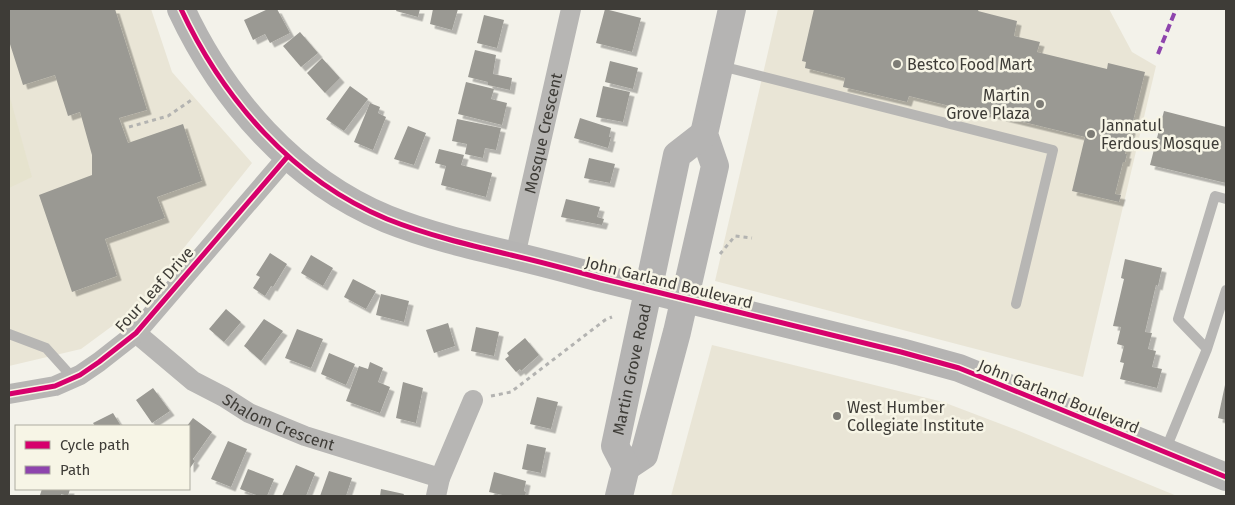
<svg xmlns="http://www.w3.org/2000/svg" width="1235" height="505" font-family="'Fira Sans',sans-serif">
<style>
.built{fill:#e9e5d6}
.green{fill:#e6e3ce}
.building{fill:#9a9993;filter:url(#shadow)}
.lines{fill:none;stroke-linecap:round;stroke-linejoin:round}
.path{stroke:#b3b3b1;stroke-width:3;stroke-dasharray:4 4;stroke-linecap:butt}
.lane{stroke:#b7b6b4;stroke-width:10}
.street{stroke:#b7b6b4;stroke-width:20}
.secondary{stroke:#b5b4b3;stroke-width:28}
.quiet{stroke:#8e44ad;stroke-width:4;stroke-dasharray:8 4;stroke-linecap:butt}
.cycleway-casing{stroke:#f7f5e6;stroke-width:8}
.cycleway{stroke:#d6006c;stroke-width:5}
.poi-dot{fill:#7d7c76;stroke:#f7f5e6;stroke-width:2}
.labels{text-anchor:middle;stroke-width:5;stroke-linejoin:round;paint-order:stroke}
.poi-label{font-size:16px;fill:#3e3c37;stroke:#f7f5e6;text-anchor:start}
.street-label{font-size:16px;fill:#3e3c37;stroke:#f7f5e6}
</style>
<defs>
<filter id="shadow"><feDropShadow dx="4.5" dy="4.5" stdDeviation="0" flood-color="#0004"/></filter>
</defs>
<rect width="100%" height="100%" fill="#f3f2ea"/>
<!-- built -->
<path class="built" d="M9,9H151L172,72L252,163L134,310L81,349L9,366Z
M778,9H1109L1132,52L1156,66L1083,377L715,281Z
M712,345L943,402L1019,431L1177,496H671Z"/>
<!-- green -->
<path class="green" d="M9,94L32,177L9,188Z"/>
<!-- building -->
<path class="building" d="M9,9H115L147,110L119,118L128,143L183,124L202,181L157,197L165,218L105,239L117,276L72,292L39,195L92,175V155L80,112L68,116L55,75L23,85L9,41Z
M268,9H277L290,33L270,43L265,34L253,40L244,20Z
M397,9H420L418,17L396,11Z
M433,9H458L452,30L430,24Z
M605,9L641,18L632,52L596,43Z
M814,9H979L978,11L1017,21L1014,36L1040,42L1037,52L1107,69L1108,63L1145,72L1125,154H1127L1125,162H1123L1115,194L1121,195L1119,202L1072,191L1085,137L958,106V108L909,96L907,102L843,87L845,78L805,68L806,62L802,61Z
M484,15L504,20L497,48L477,43Z
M300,32L318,53L301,67L283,46Z
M475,50L496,55L493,74L512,78L510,90L488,85V82L468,77Z
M322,58L340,78L325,93L307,73Z
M610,61L638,68L633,89L605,82Z
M466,82L494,89L491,99L507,103L502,125L458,114Z
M350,86L368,99L344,131L326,119Z
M603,86L630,92L623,122L596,117Z
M370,103L380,107L378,113L386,117L373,150L354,142Z
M1164,111L1226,127V183L1150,165Z
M580,118L611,128L609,137H611L608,148L574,138Z
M457,119L501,128L496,150L485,148L483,158L465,154L467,144L452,141Z
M408,126L426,133L414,165L394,159Z
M439,149L464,155L461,165L492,173L486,197L441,185L446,166L435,163Z
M589,158L615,164L610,183L584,178Z
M566,199L600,207L597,217L604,219L602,225L561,217Z
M270,253L287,264L273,287L271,286L265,296L253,288L260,277L256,275Z
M311,255L333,268L323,286L301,273Z
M1125,259L1162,268L1158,286L1156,285L1145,332L1152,333L1148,349L1156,351L1152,367L1162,369L1157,388L1120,379L1124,363L1120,362L1124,346L1117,344L1121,327L1113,326L1124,279L1121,278Z
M353,279L376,291L366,309L344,297Z
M381,294L409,301L404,322L376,315Z
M226,309L241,322L224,342L209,329Z
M264,319L283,331L261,361L244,346Z
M448,323L455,346L434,353L426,330Z
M476,327L499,332L494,356L471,351Z
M297,329L323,339L311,368L285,358Z
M525,338L539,355L521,371L520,369L516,372L505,359L509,356L507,353Z
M329,353L355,364L346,385L321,374Z
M370,362L383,368L378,382L390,387L380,413L346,401L359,366L368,369Z
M403,382L423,388L416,423L396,418Z
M1225,385H1226V420L1218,418Z
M153,388L170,411L152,423L136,400Z
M537,397L558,402L551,429L530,424Z
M113,413L121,426H95L93,423Z
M193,418L212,432L193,459L195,461L190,468L189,467V426H187Z
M228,441L247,449L231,487L211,479Z
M527,444L546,448L541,473L522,469Z
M296,465L315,473L306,496H282Z
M248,469L274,479L267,496H259L240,489Z
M329,471L352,478L346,496H320Z
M494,472L526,481L524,491L526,492L525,496H507L489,492Z
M42,489H70L68,496L61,494V496L40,495Z
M381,489L404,494L403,496H380Z"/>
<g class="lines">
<!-- path -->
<path class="path" d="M129,127L168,116L193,99
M720,254L735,236L752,238
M491,396L511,392L605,320L612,317"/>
<!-- lane -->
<path class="lane" d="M721,66L1053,150L1016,304
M9,334L46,348L73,378
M1207,349L1178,319L1215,196L1226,199
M1165,451L1207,349L1226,290"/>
<!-- street -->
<g class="street">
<path id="s1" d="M515,256L571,9"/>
<path id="s2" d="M136,333L193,381L224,397L249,413L305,436L440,478"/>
<path d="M9,394L55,386L80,375L99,362L136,333L288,156"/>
<path d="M436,496L440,478L473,400"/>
</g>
<!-- secondary -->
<g class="secondary">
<path d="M181,9C223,99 293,180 387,219C427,235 469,245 511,255C541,262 571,270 600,278C700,303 800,328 901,352L959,368L996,383L1226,477"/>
<path d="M626,467L644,455L677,332L715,166L704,134L732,9"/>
<path id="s3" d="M619,496L626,467L615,446L677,155L704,134"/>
</g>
<!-- quiet -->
<path class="quiet" d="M1158,54L1176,9"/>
<!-- cycleway casing -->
<g class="cycleway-casing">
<path id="cycleway" d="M181,9C223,99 293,180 387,219C427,235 469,245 511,255C541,262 571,270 600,278C700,303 800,328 901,352L959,368L996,383L1226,477
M9,394L55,386L80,375L99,362L136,333L288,156"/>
</g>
<!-- cycleway -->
<use href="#cycleway" class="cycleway"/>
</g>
<!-- markers -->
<g class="poi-dot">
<circle cx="897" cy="64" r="5"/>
<circle cx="1040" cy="104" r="5"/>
<circle cx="1091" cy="134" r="5"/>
<circle cx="837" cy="416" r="5"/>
</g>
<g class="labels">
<!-- poi labels -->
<g class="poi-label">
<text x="907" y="70">Bestco Food Mart</text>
<text x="1030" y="101" text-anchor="end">Martin<tspan x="1030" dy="18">Grove Plaza</tspan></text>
<text x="1101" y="131">Jannatul<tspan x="1101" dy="18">Ferdous Mosque</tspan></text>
<text x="847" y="413">West Humber<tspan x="847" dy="18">Collegiate Institute</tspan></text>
</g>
<!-- street labels -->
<g class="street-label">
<text dy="6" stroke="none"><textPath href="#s1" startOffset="126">Mosque Crescent</textPath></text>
<text transform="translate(669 282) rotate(14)" y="6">John Garland Boulevard</text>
<text transform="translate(154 289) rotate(-48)" y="6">Four Leaf Drive</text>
<text dy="6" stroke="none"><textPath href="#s3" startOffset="132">Martin Grove Road</textPath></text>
<text transform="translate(1059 396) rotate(22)" y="6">John Garland Boulevard</text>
<text dy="6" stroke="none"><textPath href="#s2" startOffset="170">Shalom Crescent</textPath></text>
</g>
</g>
<!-- border -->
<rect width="1235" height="505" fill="none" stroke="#3e3c37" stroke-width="20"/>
<!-- legend -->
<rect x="15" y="425" width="175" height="65" fill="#f7f5e6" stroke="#adaba0"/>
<rect x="25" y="441" width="25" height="8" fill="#d6006c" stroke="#adaba0"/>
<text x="60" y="450" font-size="15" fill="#3e3c37">Cycle path</text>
<rect x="25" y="466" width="25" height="8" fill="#8e44ad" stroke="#adaba0"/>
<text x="60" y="475" font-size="15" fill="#3e3c37">Path</text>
</svg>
